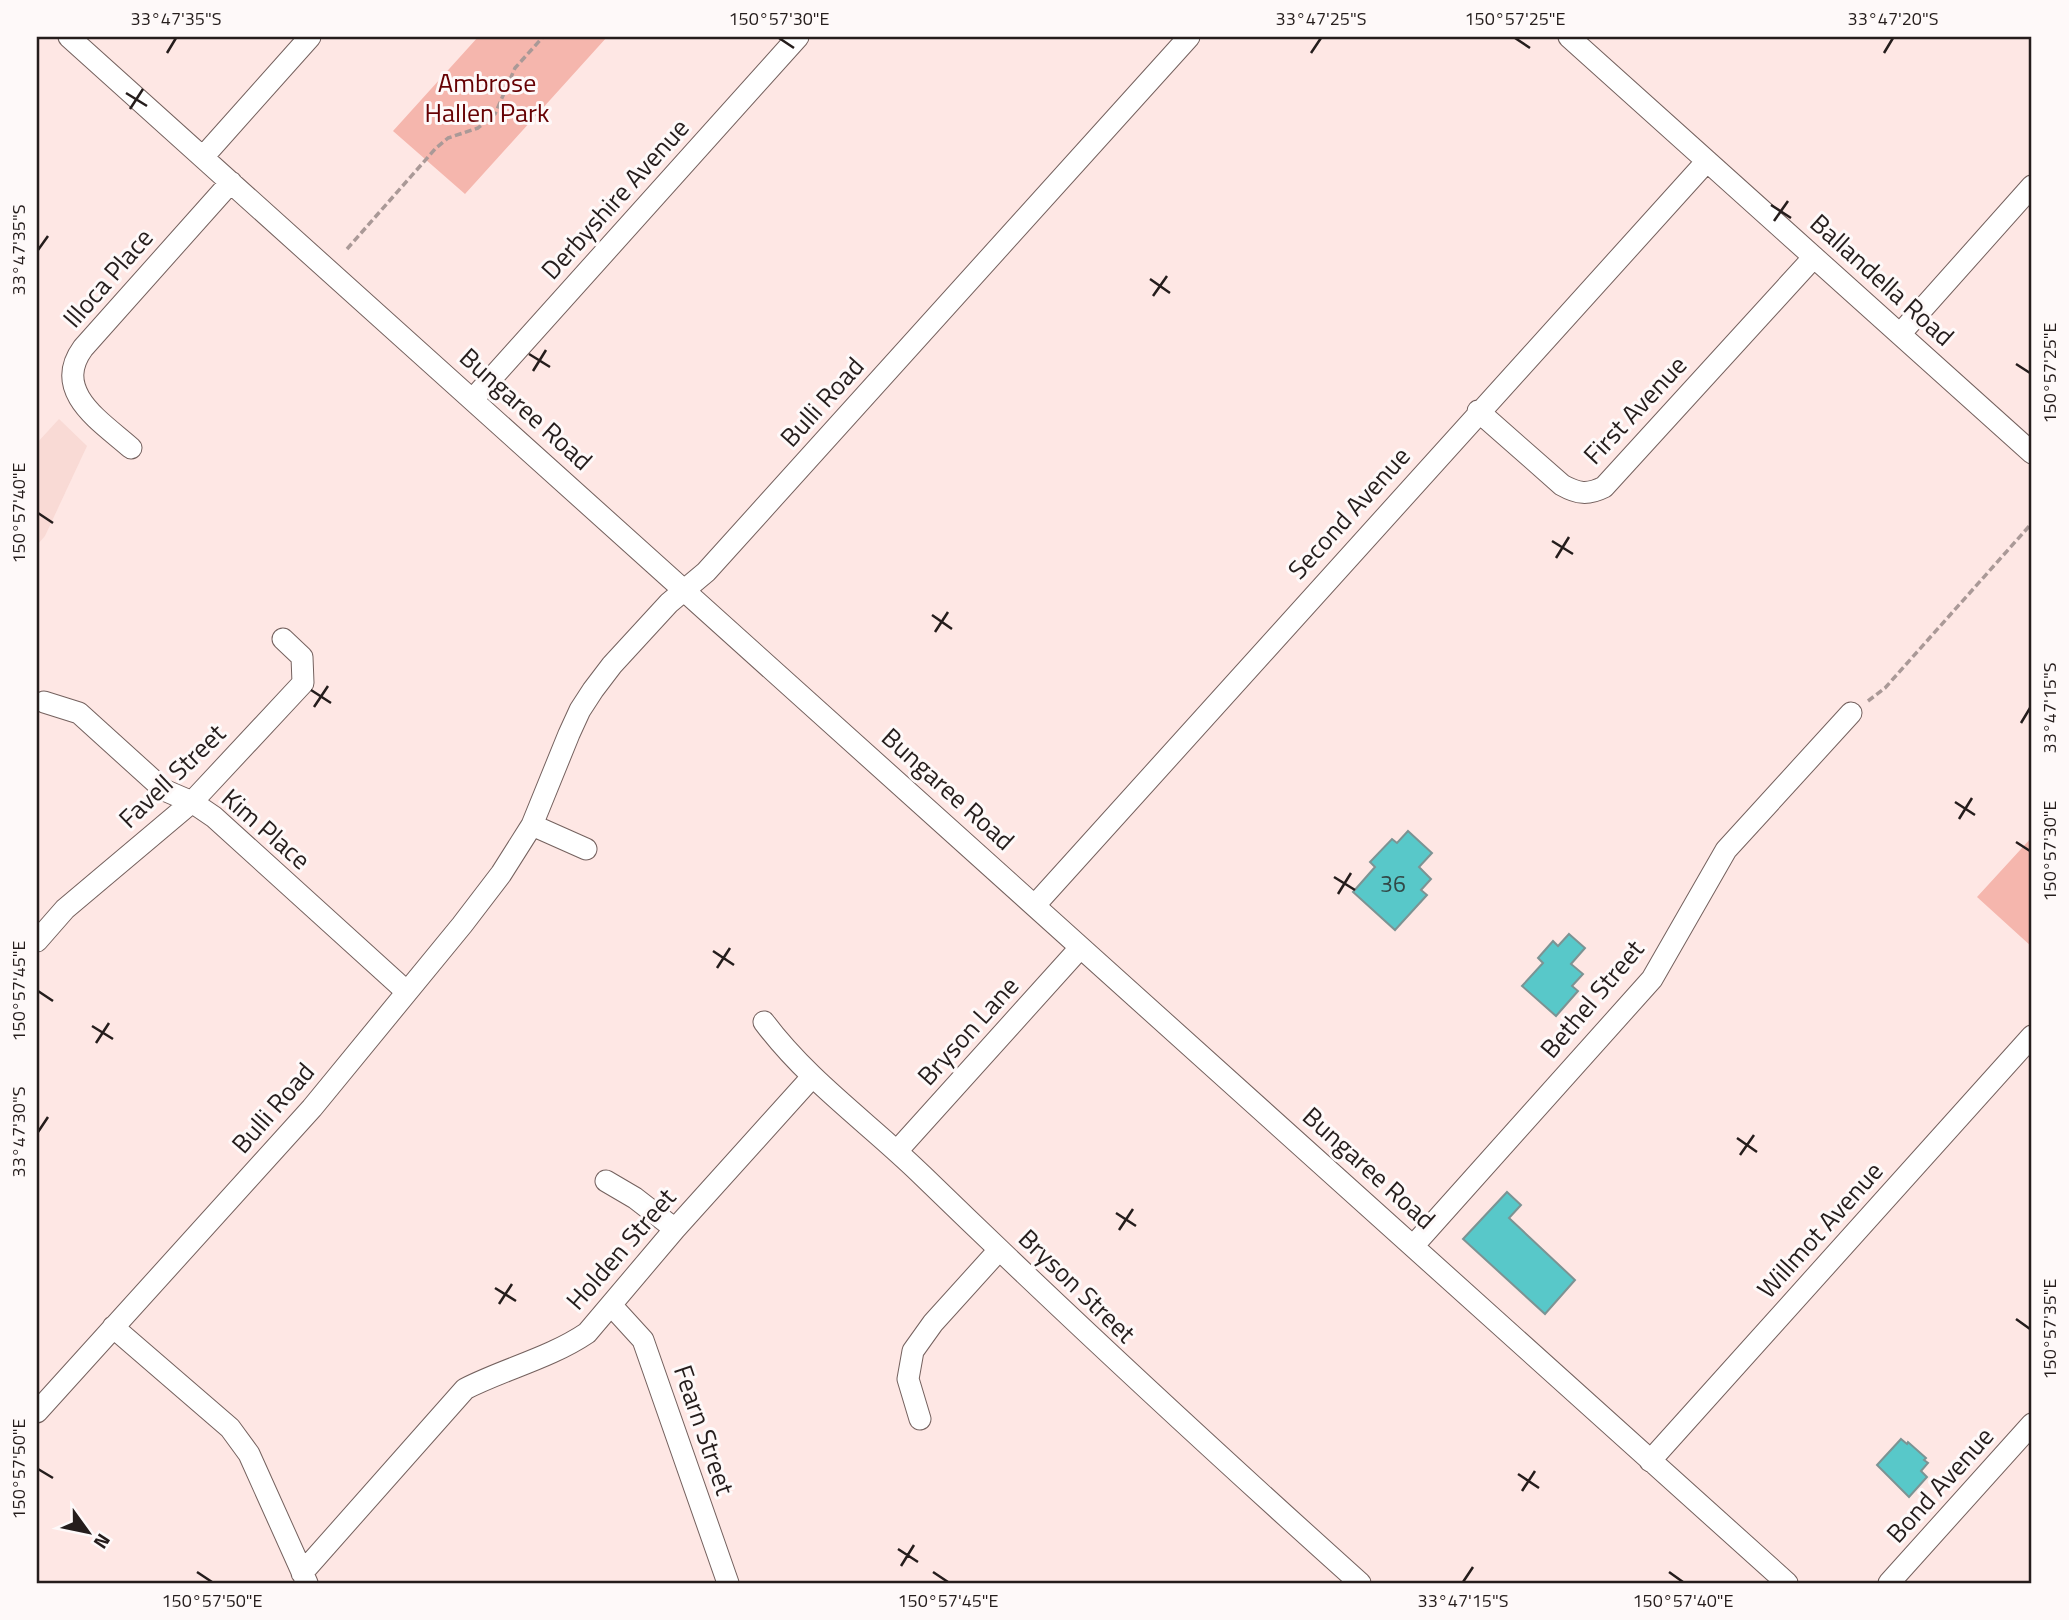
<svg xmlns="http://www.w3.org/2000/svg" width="2069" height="1620" font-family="'Titillium Web',sans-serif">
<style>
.built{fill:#f9dad5}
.green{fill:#f5b6ad}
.building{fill:#58c8c9;stroke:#7c9393;stroke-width:2}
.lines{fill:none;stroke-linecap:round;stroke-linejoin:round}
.minor-casing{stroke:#74615e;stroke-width:23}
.path{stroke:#aa9997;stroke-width:3.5;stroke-dasharray:7 3.5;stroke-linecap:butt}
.minor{stroke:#fff;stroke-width:21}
.ticks{fill:none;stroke:#251d1c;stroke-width:2.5}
.labels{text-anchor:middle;stroke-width:6;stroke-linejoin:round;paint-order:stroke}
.number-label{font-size:23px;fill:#324847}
.park-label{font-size:26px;fill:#660003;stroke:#fef9f9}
.street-label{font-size:26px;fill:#251d1c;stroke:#fef9f9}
.neatline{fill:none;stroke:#251d1c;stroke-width:2.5}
.ticks-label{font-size:18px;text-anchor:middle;fill:#251d1c}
</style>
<rect width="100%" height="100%" fill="#fee7e4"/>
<!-- built -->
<path class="built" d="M59,419L87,446L45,536L37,545V443Z"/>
<!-- green -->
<path class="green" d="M478,37H607L465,194L393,131Z
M2032,837V947L1977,897Z"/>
<!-- building -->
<path class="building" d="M1408,831L1432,853L1419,867L1431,879L1421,890L1427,895L1395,930L1353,892L1375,867L1370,862L1392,839L1397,843Z
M1569,934L1585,948L1571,964L1583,974L1572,986L1578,991L1556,1016L1522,986L1543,963L1538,958L1553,941L1558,946Z
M1507,1192L1521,1205L1509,1218L1575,1280L1545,1314L1463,1239Z
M1901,1439L1907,1444L1908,1442L1926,1458L1924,1460L1928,1463L1921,1471L1927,1477L1909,1497L1877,1465Z"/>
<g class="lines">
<!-- minor casing -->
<g class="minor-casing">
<path id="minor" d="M69,37L1787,1583
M1569,37L2032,453
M203,157L310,37
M1900,334L2032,186
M473,399L798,37
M1478,411L1562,485C1578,494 1588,495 1604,487L1814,257
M131,448C102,422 51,392 83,348L231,182
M44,702L79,713L164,790L192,802L214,817L407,992
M532,825L586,849
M1035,905L1707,161
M37,941L65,909L192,802L303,683L302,657L283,639
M764,1022C808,1081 870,1124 923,1176C1066,1315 1212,1450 1360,1583
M897,1151L1080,948
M606,1181L635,1198L675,1229
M1414,1245L1652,979L1726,850L1851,713
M611,1305L643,1340L728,1583
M113,1327L230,1428L249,1454L307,1583
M37,1412L312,1108L462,925L501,874L532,825L569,734L580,710L593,690L612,665L669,603L706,572L1189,37
M920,1419L908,1379L913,1351L933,1323L999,1250
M1650,1461L2032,1036
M302,1573L465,1389C504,1369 550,1358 587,1333L675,1229L812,1077
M1889,1583L2032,1424"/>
</g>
<!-- path -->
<path class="path" d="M347,249L436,148L448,138L478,128L495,114L515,68L543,37
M1868,701L1885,688L2032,523"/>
<!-- minor -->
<use href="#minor" class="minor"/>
</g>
<!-- ticks -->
<path class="ticks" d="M779,38L794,48M1515,38L1530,48M167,53L176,38M1311,53L1321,38M1884,53L1893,38M126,93L147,106M130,109L143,89M1771,205L1791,218M1774,221L1788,201M38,250L48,236M1150,279L1170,293M1153,296L1167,276M529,354L550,367M2016,364L2030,373M533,371L546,350M38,513L53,523M1552,541L1573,554M1556,558L1569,537M932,615L952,629M935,632L948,612M311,690L331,703M314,707L328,686M2021,723L2030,708M1955,802L1975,815M1959,819L1972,798M2016,842L2030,851M1334,877L1355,890M1338,894L1351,873M713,951L734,965M717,968L730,948M38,991L53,1001M92,1026L113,1039M96,1043L109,1023M38,1132L48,1117M1737,1138L1757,1152M1740,1155L1754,1135M1116,1213L1136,1226M1119,1230L1133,1209M495,1288L516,1301M499,1304L512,1284M2016,1319L2030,1329M38,1469L53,1478M1518,1474L1539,1488M1522,1491L1535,1471M898,1549L918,1562M901,1566L914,1545M197,1572L212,1582M933,1572L948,1582M1669,1572L1683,1582M1463,1582L1473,1567"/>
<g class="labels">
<!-- number labels -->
<g class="number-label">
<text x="1393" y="892">36</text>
</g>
<!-- park labels -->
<g class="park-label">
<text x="487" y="92">Ambrose<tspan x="487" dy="30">Hallen Park</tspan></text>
</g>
<!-- street labels -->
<g class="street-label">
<text transform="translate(615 199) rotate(-48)" y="9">Derbyshire Avenue</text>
<text transform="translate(108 278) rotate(-49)" y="9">Illoca Place</text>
<text transform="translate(1882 280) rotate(42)" y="9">Ballandella Road</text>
<text transform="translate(822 402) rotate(-48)" y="9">Bulli Road</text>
<text transform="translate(526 409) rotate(42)" y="9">Bungaree Road</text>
<text transform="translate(1635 410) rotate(-47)" y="9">First Avenue</text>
<text transform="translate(1349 513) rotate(-48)" y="9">Second Avenue</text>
<text transform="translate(172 776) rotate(-44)" y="9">Favell Street</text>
<text transform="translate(948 789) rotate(42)" y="9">Bungaree Road</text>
<text transform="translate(266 829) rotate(41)" y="9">Kim Place</text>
<text transform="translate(1592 999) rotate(-50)" y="9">Bethel Street</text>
<text transform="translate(968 1031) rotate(-48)" y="9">Bryson Lane</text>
<text transform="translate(273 1108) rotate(-49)" y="9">Bulli Road</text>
<text transform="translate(1369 1168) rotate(42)" y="9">Bungaree Road</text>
<text transform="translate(1820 1230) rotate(-48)" y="9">Willmot Avenue</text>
<text transform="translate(621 1249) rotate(-49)" y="9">Holden Street</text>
<text transform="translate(1077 1286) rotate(44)" y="9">Bryson Street</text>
<text transform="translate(704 1430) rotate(71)" y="9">Fearn Street</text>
<text transform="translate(1940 1485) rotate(-48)" y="9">Bond Avenue</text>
</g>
</g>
<!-- border -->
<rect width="2069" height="1620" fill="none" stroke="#fef9f9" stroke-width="77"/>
<!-- north arrow -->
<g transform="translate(88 1532) rotate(123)" stroke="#fef9f9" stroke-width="5" paint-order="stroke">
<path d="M0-5L12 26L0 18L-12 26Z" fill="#251d1c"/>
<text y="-10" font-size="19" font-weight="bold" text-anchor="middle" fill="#251d1c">N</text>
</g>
<rect x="38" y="38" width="1992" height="1544" class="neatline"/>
<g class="ticks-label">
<text x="176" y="25">33°47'35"S</text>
<text x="779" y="25">150°57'30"E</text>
<text x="1321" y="25">33°47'25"S</text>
<text x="1515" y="25">150°57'25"E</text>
<text x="1893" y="25">33°47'20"S</text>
<text transform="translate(19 250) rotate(-90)" y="6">33°47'35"S</text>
<text transform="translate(2050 373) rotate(-90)" y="6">150°57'25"E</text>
<text transform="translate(19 513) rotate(-90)" y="6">150°57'40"E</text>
<text transform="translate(2050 708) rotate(-90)" y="6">33°47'15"S</text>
<text transform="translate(2050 851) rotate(-90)" y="6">150°57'30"E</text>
<text transform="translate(19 991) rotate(-90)" y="6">150°57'45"E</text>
<text transform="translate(19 1132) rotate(-90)" y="6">33°47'30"S</text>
<text transform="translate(2050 1329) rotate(-90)" y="6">150°57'35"E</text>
<text transform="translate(19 1469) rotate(-90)" y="6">150°57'50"E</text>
<text x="212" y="1607">150°57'50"E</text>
<text x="948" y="1607">150°57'45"E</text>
<text x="1463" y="1607">33°47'15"S</text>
<text x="1683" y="1607">150°57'40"E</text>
</g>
</svg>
